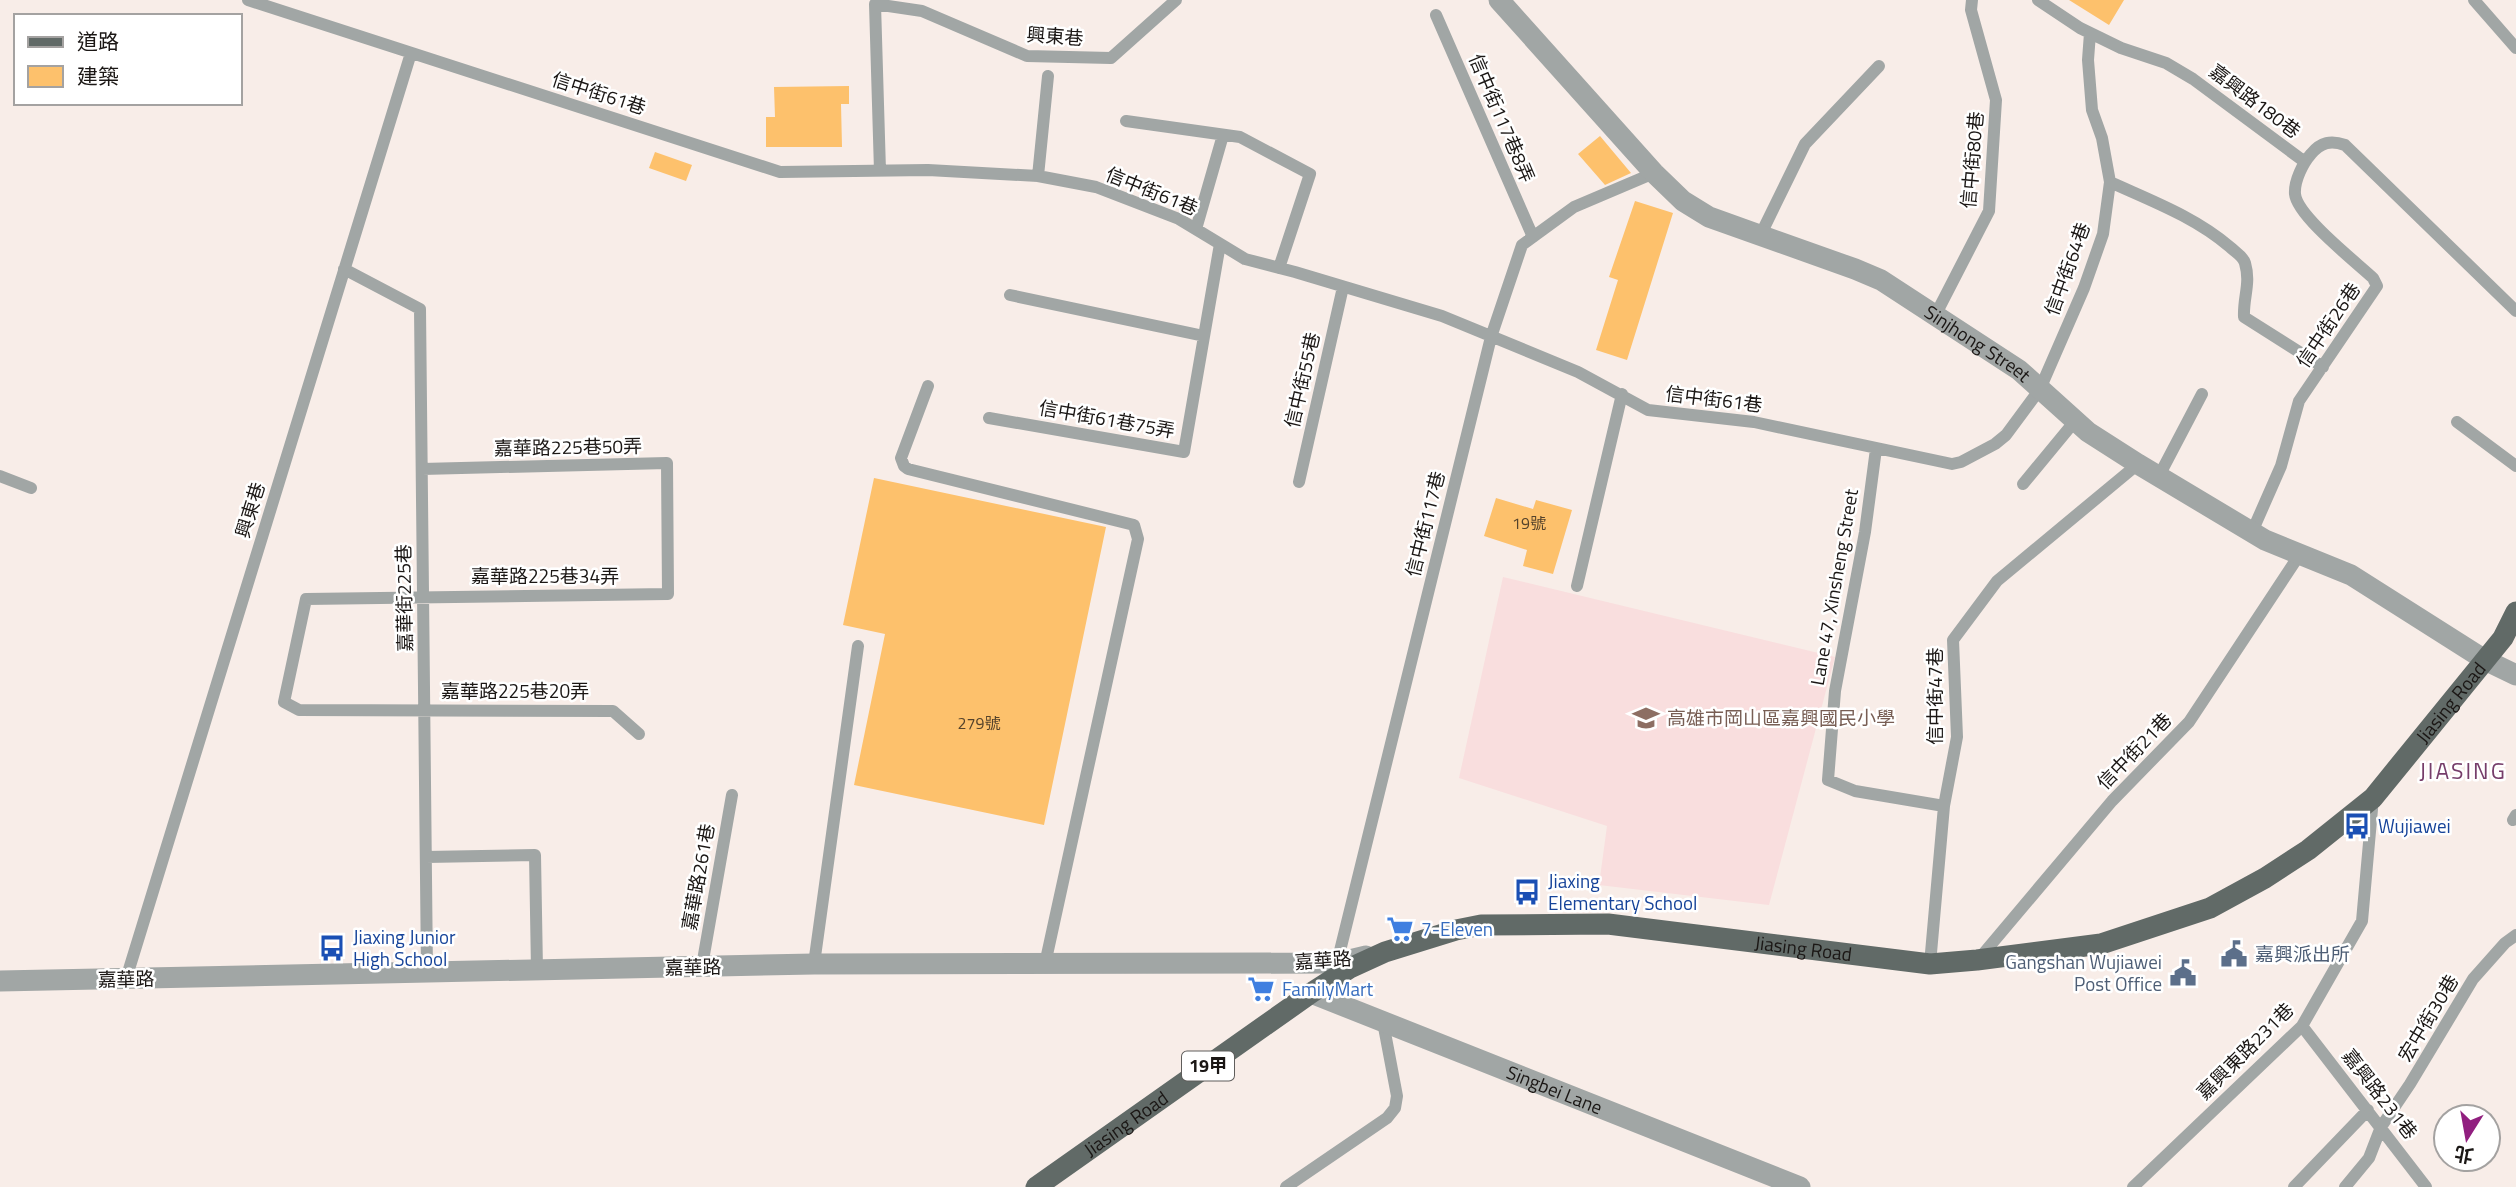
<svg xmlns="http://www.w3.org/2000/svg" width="2516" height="1187" font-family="'Titillium Web','Noto Sans TC',sans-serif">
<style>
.education{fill:#f9dede}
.building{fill:#fdc16c}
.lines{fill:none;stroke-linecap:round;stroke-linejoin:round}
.service{stroke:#a1a6a5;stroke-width:12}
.minor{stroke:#a1a6a5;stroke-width:21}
.tertiary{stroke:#a1a6a5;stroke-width:21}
.primary{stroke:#616a67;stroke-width:21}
.labels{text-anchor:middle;stroke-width:5;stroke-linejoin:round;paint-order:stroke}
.number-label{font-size:16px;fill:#54422b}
.shield{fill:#fff;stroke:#5f5d5b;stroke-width:2}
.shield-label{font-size:18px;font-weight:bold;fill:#1b1715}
.street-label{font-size:19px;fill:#1b1715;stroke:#fff}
.education-label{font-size:19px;fill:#785e54;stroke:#fff;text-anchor:start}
.transit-label{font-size:19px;fill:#164399;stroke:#fff;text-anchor:start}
.shop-label{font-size:19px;fill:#366cbe;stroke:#fff;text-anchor:start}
.service-label{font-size:19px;fill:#4e5e75;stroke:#fff;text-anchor:start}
.quarter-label{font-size:23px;letter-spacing:2px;fill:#763d6a;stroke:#fff}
</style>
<rect width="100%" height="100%" fill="#f8ede8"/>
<!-- education -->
<path class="education" d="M1503,577L1835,657L1769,905L1599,885L1607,826L1459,778Z"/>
<!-- building -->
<path class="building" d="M2069,0H2124L2109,25Z
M849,86V104H841L842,147H766V117H775L774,87Z
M1600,136L1631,173L1605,185L1578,154Z
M655,152L692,165L686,181L649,168Z
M1635,201L1673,213L1627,360L1596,350L1618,280L1609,277Z
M874,478L1106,527L1044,825L854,785L885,634L843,625Z
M1496,498L1533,509L1536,500L1572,510L1553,574L1523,566L1527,550L1484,536Z"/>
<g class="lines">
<!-- service -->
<path class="service" d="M248,0L780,172L928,170L1038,176L1096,187L1179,219L1245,259L1295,272L1442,316L1578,372L1648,410L1754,422L1952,464L1961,462L1995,444L2006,435L2040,389L2084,288L2103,234L2110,182L2102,138L2092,110L2088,60L2090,33
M2038,0L2080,28L2121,48L2166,63L2193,79L2305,162
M2474,0L2516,48
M1436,15L1533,237
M1126,121L1240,137L1310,174L1279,268
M880,171L875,4L922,11L1027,56L1111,58L1176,0
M1038,176L1048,76
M2110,182C2152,201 2195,217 2230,247C2235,252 2243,256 2245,263C2251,284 2243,297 2244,317L2323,367
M1196,229L1223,135
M1760,236L1805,144L1879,66
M344,269L420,309L427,972
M1010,295L1204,336
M1936,314L1989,211L1996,100L1971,10L1972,0
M928,386L901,458L904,466L908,469L1134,525L1138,539L1045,964
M989,418L1184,452L1220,244
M2457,422L2516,466
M1876,449L1865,532L1835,691L1828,780L1855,791L1944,806
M422,469L667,463L668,594L306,599L284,702L299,710L613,711L639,734
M0,476L31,488
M2159,476L2202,394
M1299,482L1343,287
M2023,484L2075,421
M2252,532L2281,466L2299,401L2377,286L2373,278C2356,262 2297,216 2295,194C2294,181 2303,163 2311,154C2321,142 2331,140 2345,145L2516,311
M1577,586L1622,394
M2513,820L2516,815
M426,857L535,855L537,970
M1978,960L2112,801L2189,722L2300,554
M1337,963L1491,337L1522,245L1574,207L1654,173
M814,964L858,646
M1930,964L1944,806L1957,737L1953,640L1997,581L2138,464
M702,966L732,795
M126,979L411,53
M2302,1026L2426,1187
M1286,1187L1387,1118L1395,1108L1397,1096L1383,1022
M2133,1187L2302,1026L2362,921L2373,798
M2294,1187L2368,1110
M2345,1187L2369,1158L2381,1127L2410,1084L2473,979L2505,943L2516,935"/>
<!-- minor -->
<path class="minor" id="s1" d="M1311,993L1800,1187"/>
<!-- tertiary -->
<g class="tertiary">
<path id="s2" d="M1499,0L1654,173L1683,201L1709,217L1855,269L1881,280L2019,370L2088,432L2138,464L2265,540L2351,575L2485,660L2516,675"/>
<path d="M0,981L814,964L1337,963L1366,956"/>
</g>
<!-- primary -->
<path class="primary" id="s3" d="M1036,1187L1311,993L1350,968L1385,952L1456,930L1481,925L1608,924L1930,964L1977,960L2101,944L2210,908L2265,878L2308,850L2373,798L2503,638L2516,612"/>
</g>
<!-- icons -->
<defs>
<g id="school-bare" transform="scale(2.1)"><path d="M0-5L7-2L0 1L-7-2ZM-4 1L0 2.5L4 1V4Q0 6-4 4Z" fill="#8d6e63" stroke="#fff" stroke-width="2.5" paint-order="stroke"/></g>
<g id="bus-bare" transform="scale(2.1)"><path d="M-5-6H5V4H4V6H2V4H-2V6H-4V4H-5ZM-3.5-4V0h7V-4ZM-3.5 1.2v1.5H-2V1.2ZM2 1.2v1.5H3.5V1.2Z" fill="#1a4fb4" stroke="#fff" stroke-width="2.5" paint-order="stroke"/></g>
<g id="supermarket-bare" transform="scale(2.1)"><path d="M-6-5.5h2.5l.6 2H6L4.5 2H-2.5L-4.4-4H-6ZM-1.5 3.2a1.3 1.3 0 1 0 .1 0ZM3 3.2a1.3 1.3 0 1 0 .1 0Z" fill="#3f7fe0" stroke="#fff" stroke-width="2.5" paint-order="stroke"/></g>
<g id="civic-bare" transform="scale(2.1)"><path d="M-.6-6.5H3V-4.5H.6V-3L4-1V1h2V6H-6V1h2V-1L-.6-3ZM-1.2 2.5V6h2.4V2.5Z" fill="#5c6f8a" stroke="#fff" stroke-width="2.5" paint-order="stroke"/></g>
</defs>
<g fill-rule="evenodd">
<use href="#school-bare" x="1646" y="718"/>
<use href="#bus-bare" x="2357" y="826"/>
<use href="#bus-bare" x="1527" y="892"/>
<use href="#supermarket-bare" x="1400" y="929"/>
<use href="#bus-bare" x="332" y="948"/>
<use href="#civic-bare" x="2234" y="954"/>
<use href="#civic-bare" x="2183" y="973"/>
<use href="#supermarket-bare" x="1261" y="989"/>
</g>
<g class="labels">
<!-- number labels -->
<g class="number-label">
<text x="1529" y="529">19號</text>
<text x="979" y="729">279號</text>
</g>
<!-- shield labels -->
<rect class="shield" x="1182" y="1051.5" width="52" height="29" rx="5"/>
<g class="shield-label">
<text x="1208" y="1072">19甲</text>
</g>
<!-- street labels -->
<g class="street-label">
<text transform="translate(1055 36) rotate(4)" y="7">興東巷</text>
<text transform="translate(599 93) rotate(18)" y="7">信中街61巷</text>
<text transform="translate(2255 101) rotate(37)" y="7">嘉興路180巷</text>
<text transform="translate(1502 118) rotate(67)" y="7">信中街117巷8弄</text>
<text transform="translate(1972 160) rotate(-85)" y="7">信中街80巷</text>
<text transform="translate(1152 191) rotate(22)" y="7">信中街61巷</text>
<text transform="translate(2067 269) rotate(-70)" y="7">信中街64巷</text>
<text transform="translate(2328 325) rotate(-56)" y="7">信中街26巷</text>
<text dy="7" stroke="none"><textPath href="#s2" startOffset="602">Sinjhong Street</textPath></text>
<text transform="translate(1302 380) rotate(-77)" y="7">信中街55巷</text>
<text transform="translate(1714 399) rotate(7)" y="7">信中街61巷</text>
<text transform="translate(1107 419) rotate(10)" y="7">信中街61巷75弄</text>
<text transform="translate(568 447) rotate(-1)" y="7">嘉華路225巷50弄</text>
<text transform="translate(250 510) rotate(-73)" y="7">興東巷</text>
<text transform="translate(1425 524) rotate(-76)" y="7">信中街117巷</text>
<text x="545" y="583">嘉華路225巷34弄</text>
<text transform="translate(1834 587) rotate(-80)" y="7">Lane 47, Xinsheng Street</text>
<text transform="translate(404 598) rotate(-91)" y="7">嘉華街225巷</text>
<text x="515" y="698">嘉華路225巷20弄</text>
<text transform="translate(1935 696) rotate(-90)" y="7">信中街47巷</text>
<text dy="7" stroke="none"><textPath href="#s3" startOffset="1580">Jiasing Road</textPath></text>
<text transform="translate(2134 751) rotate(-46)" y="7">信中街21巷</text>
<text transform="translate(698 877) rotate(-80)" y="7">嘉華路261巷</text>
<text dy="7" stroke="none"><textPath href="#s3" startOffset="845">Jiasing Road</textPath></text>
<text transform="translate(1323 960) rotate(-4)" y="7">嘉華路</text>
<text transform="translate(693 967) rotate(-1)" y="7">嘉華路</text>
<text transform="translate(126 979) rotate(-1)" y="7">嘉華路</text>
<text transform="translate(2428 1018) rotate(-59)" y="7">宏中街30巷</text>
<text transform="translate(2245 1051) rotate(-45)" y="7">嘉興東路231巷</text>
<text dy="7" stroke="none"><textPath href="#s1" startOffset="262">Singbei Lane</textPath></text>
<text transform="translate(2380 1094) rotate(52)" y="7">嘉興路231巷</text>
<text dy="7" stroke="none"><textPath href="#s3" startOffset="110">Jiasing Road</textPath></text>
</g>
<!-- education labels -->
<g class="education-label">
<text x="1667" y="725">高雄市岡山區嘉興國民小學</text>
</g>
<!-- transit labels -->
<g class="transit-label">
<text x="2378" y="833">Wujiawei</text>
<text x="1548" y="888">Jiaxing<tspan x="1548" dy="22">Elementary School</tspan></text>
<text x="353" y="944">Jiaxing Junior<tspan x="353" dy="22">High School</tspan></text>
</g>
<!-- shop labels -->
<g class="shop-label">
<text x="1421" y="936">7-Eleven</text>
<text x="1282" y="996">FamilyMart</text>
</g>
<!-- service labels -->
<g class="service-label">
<text x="2255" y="961">嘉興派出所</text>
<text x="2162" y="969" text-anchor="end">Gangshan Wujiawei<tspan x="2162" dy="22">Post Office</tspan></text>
</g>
<!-- quarter labels -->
<g class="quarter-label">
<text x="2463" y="779">JIASING</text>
</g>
</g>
<!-- legend -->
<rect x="14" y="14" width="228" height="91" fill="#ffffff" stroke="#a4a2a1" stroke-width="2"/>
<rect x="28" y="37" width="35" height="10" fill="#616a67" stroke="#a4a2a1" stroke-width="2"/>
<text x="77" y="49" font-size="21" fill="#1b1715">道路</text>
<rect x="28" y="66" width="35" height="21" fill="#fdc16c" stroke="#a4a2a1" stroke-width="2"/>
<text x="77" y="84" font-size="21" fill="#1b1715">建築</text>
<!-- north arrow -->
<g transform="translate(2467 1138) rotate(191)"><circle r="33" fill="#ffffff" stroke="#a4a2a1" stroke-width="2"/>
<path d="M0-5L12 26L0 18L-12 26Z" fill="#911f7f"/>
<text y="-10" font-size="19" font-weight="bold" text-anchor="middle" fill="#1b1715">北</text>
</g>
</svg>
